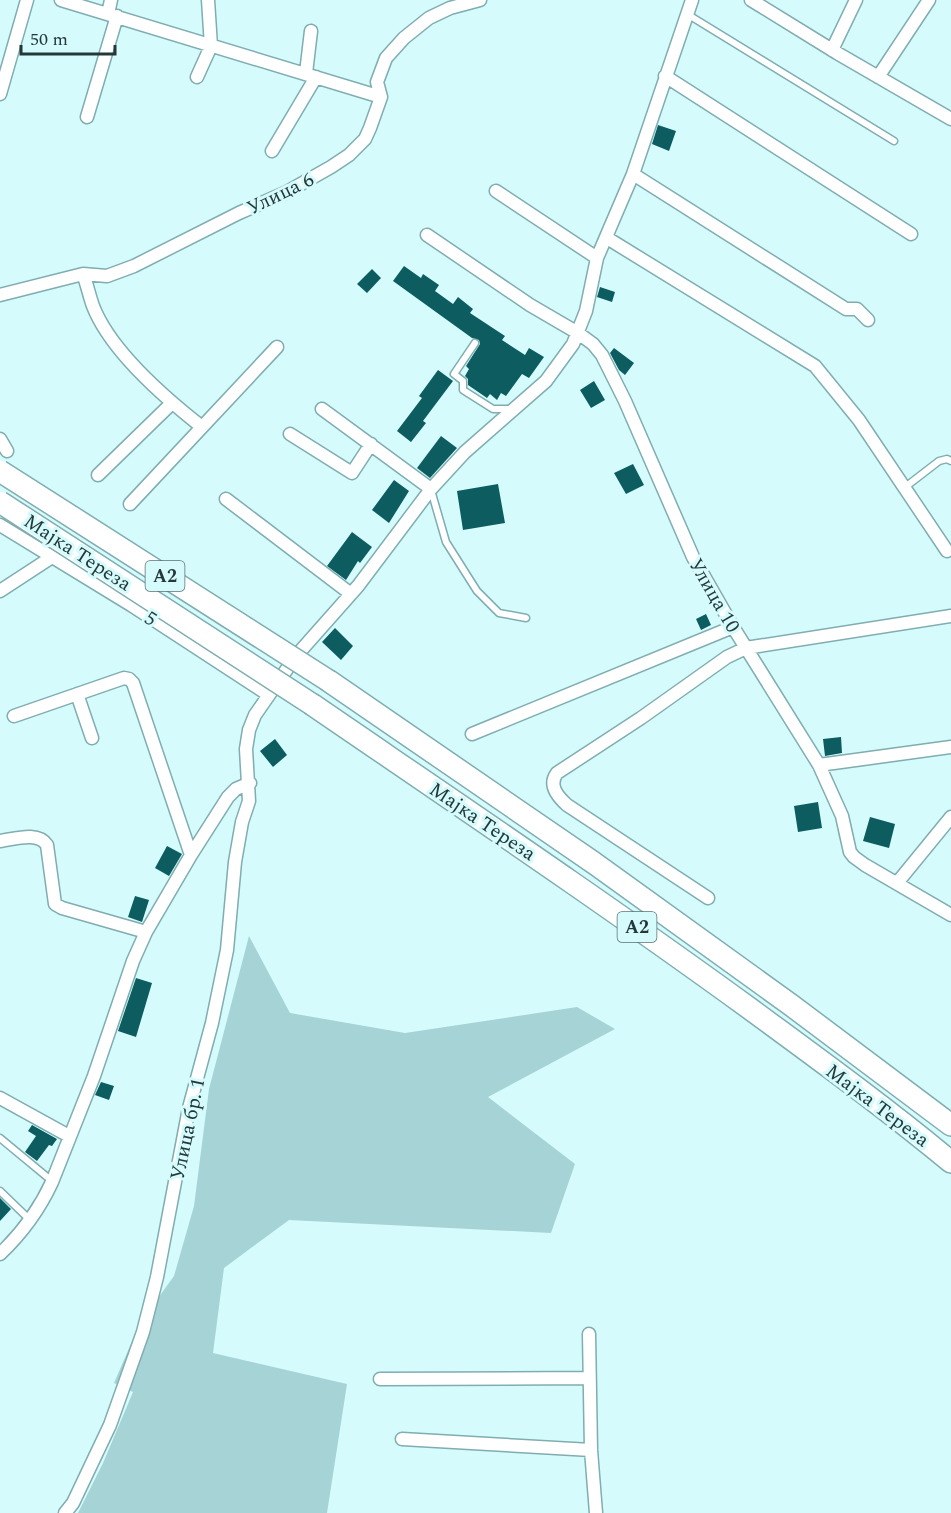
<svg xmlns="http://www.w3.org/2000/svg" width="951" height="1513" font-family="Spectral,serif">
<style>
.green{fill:#a6d3d5}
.building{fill:#0c5c60}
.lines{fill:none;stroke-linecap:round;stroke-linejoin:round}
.service-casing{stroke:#7fadb0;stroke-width:9}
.minor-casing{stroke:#7fadb0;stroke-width:15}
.motorway-casing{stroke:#7fadb0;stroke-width:24}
.service{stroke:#fff;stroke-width:6}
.minor{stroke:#fff;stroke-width:12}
.motorway{stroke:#fff;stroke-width:21}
.motorway-bridge-casing{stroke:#7fadb0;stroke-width:24;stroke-linecap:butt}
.motorway-bridge{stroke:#fff;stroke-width:21}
.labels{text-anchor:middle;stroke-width:6;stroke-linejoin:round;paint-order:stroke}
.shield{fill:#d5fbfd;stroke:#597274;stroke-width:1.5}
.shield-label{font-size:18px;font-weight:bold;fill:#243839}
.street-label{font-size:20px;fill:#243839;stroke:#d5fbfd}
</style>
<rect width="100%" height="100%" fill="#d5fbfd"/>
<!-- green -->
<path class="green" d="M249,936L290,1013L405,1033L577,1007L615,1029L488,1097L575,1164L551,1233L289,1220L224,1268L213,1353L347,1384L327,1513H78L103,1463L133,1392L114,1383L140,1323L174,1276L194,1206L209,1089Z"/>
<!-- building -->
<path class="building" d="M658,125L676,131L669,151L652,144Z
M404,266L421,278L423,274L439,285L435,291L453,304L458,297L473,309L470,313L505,336L502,340L525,355L529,348L544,357L529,378L522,374L506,396L501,393L497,400L490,394L487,398L468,385V379L465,376L469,369L466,366L480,344L479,340L472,338L393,281Z
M372,269L381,278L367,293L357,284Z
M600,287L615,292L612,302L597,297Z
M614,348L634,363L625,375L619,370L610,353Z
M438,370L453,381L423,421L426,423L411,442L397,431L422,398L419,396Z
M594,381L605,400L591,408L580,390Z
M441,436L457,448L430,478L417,468Z
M633,464L644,485L626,494L614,473Z
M394,480L409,491L389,523L372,510Z
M498,484L505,523L463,530L457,491Z
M352,532L372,547L360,563L358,561L346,580L327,566Z
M706,614L711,625L701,630L696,619Z
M335,628L353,646L341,660L322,642Z
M841,737L842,753L825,756L823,739Z
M275,739L287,755L273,767L260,751Z
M818,802L822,828L798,832L794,806Z
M870,817L895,824L889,848L863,841Z
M167,846L182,854L169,876L155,868Z
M135,896L149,900L142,922L128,917Z
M136,978L152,983L136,1037L118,1031Z
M101,1082L114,1086L109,1100L95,1095Z
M32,1125L57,1139L52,1146L49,1145L37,1161L25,1152L36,1136L28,1131Z
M0,1198L11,1209L0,1221Z"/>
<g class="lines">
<!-- service casing -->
<g class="service-casing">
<path id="service" d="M687,14L894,141
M475,343L454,374L463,381V390L493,409H512
M904,488L939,461L947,459L951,461
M431,490L446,542L477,591L499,613L526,618
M0,1138L52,1181
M0,1191L29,1219"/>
</g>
<!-- minor casing -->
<g class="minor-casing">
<path id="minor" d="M61,0L381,97
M751,0L837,53L951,119
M108,14L111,0
M832,50L856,0
M306,73L311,31
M665,76L911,234
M197,77L211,46L208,0
M878,77L929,0
M0,94L27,0
M87,117L117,16
M272,151L316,77
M633,174L846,309H857L868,320
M496,191L597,258
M427,235L530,305L578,333L593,344L602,355L625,401L693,557L733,627L819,765L842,816L850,852L854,857L865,865L951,915
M607,238L815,366L859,420L947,551
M83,274C87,284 89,295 93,306C110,350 165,398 202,427
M0,295L83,274L107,276L134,266L239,213L285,193L331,167L349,155L365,139L370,128L381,97L377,82L386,58L404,38L429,18L450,8L480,0
M322,409L431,489
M290,434L352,473L371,444
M0,439L7,451
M98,475L172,403
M226,499L351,594
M130,504L277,347
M0,525L131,605L269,695
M0,591L52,557
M77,694L92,738
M14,716L124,678L129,679L133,683L191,855
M472,734L733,627
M819,765L951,747
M0,841C15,839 38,831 47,845L55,904L62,908L146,932
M897,883L951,817
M708,898L567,805C557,796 548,785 557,773L641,718L727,657L746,648L951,616
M0,1098L69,1136
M0,1254C21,1234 40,1208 52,1182L94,1076L133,961L146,932L191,855L228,797L236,789L250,783
M589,1334L591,1450L596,1513
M380,1379L589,1378
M402,1439L591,1450
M65,1513L73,1503L110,1425L143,1332L157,1277L189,1108L212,1023L227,950L235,862L242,822L249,801L246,749L249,730L255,715L296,656L358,586L431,489L465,452L546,381L573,344L586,311L597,258L633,174L692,0"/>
</g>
<!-- motorway casing -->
<g class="motorway-casing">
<path id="motorway" d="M329,681L594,863L791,1005L951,1125
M313,705C459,805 606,904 749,1008C817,1058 886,1108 951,1162"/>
</g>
<!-- service -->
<use href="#service" class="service"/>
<!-- minor -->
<use href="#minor" class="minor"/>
<!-- motorway -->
<use href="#motorway" class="motorway"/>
<!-- motorway-bridge casing -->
<g class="motorway-bridge-casing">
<path id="motorway-bridge" d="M0,471L329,681
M0,502L313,705"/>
</g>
<!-- motorway-bridge -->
<use href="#motorway-bridge" class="motorway-bridge"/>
</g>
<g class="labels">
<!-- shield labels -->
<g class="shield">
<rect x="145.5" y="561" width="39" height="30" rx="4.5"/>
<rect x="617.5" y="912" width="39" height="30" rx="4.5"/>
</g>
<g class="shield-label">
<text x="165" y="582">A2</text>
<text x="637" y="933">A2</text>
</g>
<!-- street labels -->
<g class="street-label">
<text transform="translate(280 193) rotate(-26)" y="7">Улица 6</text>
<text transform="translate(78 552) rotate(33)" y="7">Мајка Тереза</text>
<text transform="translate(715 595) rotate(60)" y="7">Улица 10</text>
<text transform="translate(151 618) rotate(33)" y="7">5</text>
<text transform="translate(483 821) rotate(34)" y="7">Мајка Тереза</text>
<text transform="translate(878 1105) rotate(37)" y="7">Мајка Тереза</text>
<text transform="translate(187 1129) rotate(-78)" y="7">Улица бр. 1</text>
</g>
</g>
<!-- scale -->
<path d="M21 45v9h94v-9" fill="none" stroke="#243839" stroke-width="3"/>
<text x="30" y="45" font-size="18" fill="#243839" stroke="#d5fbfd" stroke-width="4.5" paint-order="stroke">50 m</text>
</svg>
